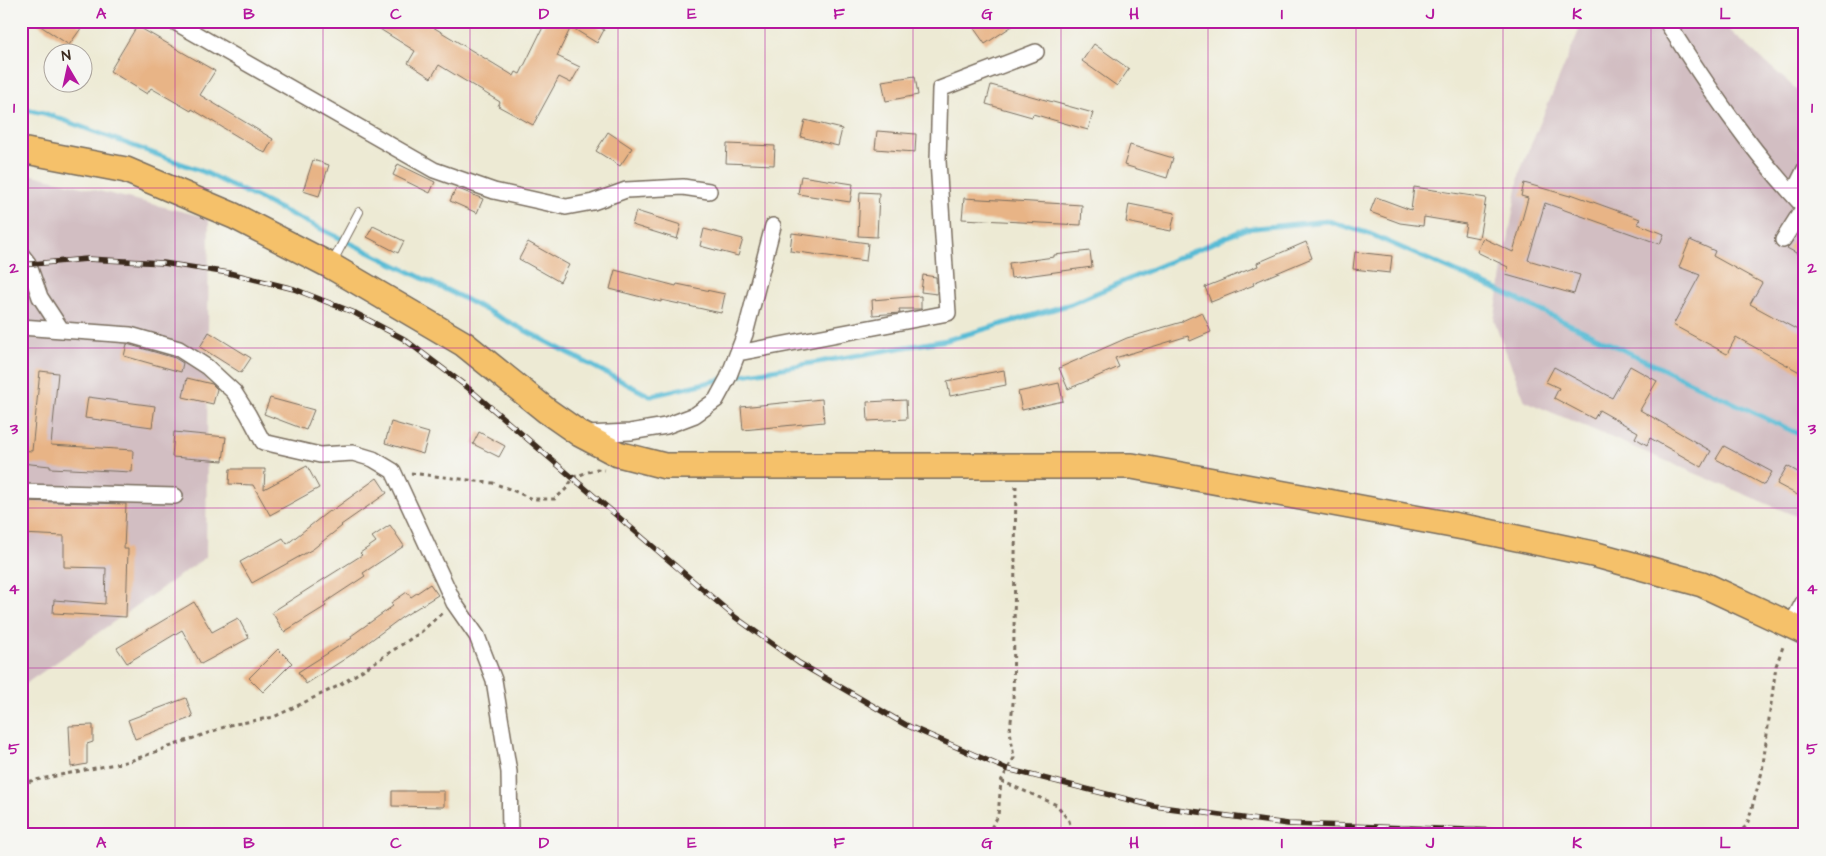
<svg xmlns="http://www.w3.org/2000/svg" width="1826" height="856" font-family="'Architects Daughter',sans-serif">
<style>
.industrial{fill:#d2bec2}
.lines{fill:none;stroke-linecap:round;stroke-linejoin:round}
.stream{stroke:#57bbd5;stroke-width:5}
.building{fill:#e8b486}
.lane-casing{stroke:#796d5e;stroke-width:10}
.street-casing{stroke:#796d5e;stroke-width:18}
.primary-casing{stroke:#796d5e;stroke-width:28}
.path{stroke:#796d5e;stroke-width:3;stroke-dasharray:4 4;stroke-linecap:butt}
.lane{stroke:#fff;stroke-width:8}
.street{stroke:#fff;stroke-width:15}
.primary{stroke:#f5c16b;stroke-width:25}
.rail-casing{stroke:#3b2a1e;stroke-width:5.5}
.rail{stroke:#f6f6f2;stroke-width:4;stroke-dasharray:11;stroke-linecap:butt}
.grid{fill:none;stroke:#b5179e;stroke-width:1;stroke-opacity:0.55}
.neatline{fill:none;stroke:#b5179e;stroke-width:2}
.grid-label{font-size:16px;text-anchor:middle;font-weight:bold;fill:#b5179e}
</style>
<rect width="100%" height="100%" fill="#f6f6f2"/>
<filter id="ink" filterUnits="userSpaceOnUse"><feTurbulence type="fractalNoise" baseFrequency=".02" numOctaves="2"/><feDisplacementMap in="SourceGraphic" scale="10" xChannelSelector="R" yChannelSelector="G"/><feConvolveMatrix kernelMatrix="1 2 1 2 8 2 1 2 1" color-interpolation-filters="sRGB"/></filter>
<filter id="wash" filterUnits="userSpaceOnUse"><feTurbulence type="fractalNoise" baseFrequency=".0096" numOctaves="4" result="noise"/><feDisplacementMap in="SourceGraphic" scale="20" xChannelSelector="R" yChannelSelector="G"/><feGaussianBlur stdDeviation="1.12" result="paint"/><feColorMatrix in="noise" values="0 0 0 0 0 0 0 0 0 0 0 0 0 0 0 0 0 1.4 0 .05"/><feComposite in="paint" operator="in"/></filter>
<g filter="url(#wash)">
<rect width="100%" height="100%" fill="#edead4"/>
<!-- industrial -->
<path class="industrial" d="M1583,21H1719L1805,97V520L1525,401L1494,321L1520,171Z
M21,172L209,218L206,557L21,687Z"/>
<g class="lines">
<!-- stream -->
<path class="stream" d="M21,108L44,113L204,172L461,297L650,396L723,379
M731,377L947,340L1071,304L1245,229L1328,221L1370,234L1500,291L1805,437"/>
</g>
<g id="blocks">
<!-- building -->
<path class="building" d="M33,21H73L82,27L69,45Z
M367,21H423L514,76L516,72L520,74L546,21H589L604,30L597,43L571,27L557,56L580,67L571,83L559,77L533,125L498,106L500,102L439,65L431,78L408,63L415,51Z
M982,21H1020L985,44L973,27Z
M137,26L215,71L200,95L273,139L265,153L192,109L191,111L151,88L147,94L110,71Z
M1094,44L1129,69L1117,86L1082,61Z
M915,76L918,95L886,101L882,81Z
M991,85L1093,113L1088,130L1033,114L1032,117L986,104Z
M805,120L842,129L838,146L801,137Z
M877,131L916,134L915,152L875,149Z
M608,132L632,148L620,166L596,151Z
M727,144L775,146L774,165L726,163Z
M1130,145L1173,158L1167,178L1124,165Z
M313,160L329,165L319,196L303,191Z
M398,164L435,182L430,193L393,175Z
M801,176L853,184L850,202L798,194Z
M1524,183L1570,196L1571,194L1640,219L1638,224L1664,234L1660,244L1545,203L1528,260L1580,275L1574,294L1506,275L1508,267L1477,252L1483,238L1513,252L1528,198L1521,196Z
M1414,187L1486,198L1479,238L1464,235L1466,224L1424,217L1423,226L1400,223L1370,212L1376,197L1411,210Z
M456,188L483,199L477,213L450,201Z
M860,192L879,193L877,237L858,236Z
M964,198L1082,205L1081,225L962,219Z
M1129,204L1175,213L1171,231L1126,222Z
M636,211L681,225L677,239L632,225Z
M373,226L404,241L398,253L367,237Z
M704,229L743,239L738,256L700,246Z
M1800,231L1805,234V258L1787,248Z
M792,233L868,243L866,261L790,251Z
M1690,240L1715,251L1713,256L1762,283L1750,304L1805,334V375L1736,337L1727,354L1673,325L1700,275L1679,267Z
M528,242L569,265L560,282L519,259Z
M1306,242L1312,258L1253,283L1254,285L1211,302L1205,287L1258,266L1257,263Z
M1090,251L1092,267L1011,278L1009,263L1054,257V255Z
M1355,252L1392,256L1390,273L1353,269Z
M615,270L676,286L677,284L725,294L721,313L661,300V302L610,289Z
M923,275L936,277L937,294L921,292Z
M921,296V309H899L900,313L873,315L872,300Z
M1202,312L1211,332L1190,341L1188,336L1115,358L1119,367L1068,389L1059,368L1127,338L1182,322V321Z
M209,332L251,358L241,373L200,347Z
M127,344L175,358L183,363L181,372L124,356Z
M1630,366L1657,381L1640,410L1711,451L1702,467L1650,438L1647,445L1635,438L1638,432L1599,410L1594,419L1554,398L1559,388L1546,382L1554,367L1612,398Z
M1004,370L1006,385L950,396L947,381Z
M40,371L58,373L51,445L133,450L132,472L50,468V466L21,463V450L32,451Z
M187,378L212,384L217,389L213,404L183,397Z
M1059,383L1063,401L1022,410L1018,392Z
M88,397L155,406L152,427L85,418Z
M270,398L314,410L306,430L264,414Z
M822,399L824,422L743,430L741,407Z
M906,400L907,419L868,421L867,402Z
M391,422L429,433L423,454L385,443Z
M174,432L226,437L223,461L172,457Z
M479,432L505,446L499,457L473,444Z
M1724,446L1772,472L1764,485L1716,459Z
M307,466L319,488L270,515L253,485L229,484L230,469H265L264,489Z
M1787,466L1805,476V499L1777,484Z
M377,478L387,493L341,525L342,526L313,549L252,583L240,562L283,538L287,544L329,511L330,512Z
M21,501L126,504L124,549H128L126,617L53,613L54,600L105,604L106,568L64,567V536L21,534Z
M390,525L404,546L363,573L365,576L324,603L326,606L284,632L272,612L362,555L360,553L376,542L372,537Z
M430,584L438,595L401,618L351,655L306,684L298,672L352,638L351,636L393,606L391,603L407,592L411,597Z
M194,602L212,632L238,618L249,638L201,664L182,630L127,663L117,648Z
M278,649L292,663L263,692L249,678Z
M186,698L193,717L135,739L128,720Z
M93,725V742L87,744V764L71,767L69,726Z
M392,791H444V807L392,806Z"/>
</g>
</g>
<g filter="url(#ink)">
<use href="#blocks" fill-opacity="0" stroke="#796d5e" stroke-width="1"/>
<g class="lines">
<!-- lane casing -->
<g class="lane-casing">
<path id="lane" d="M332,263L359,212"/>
</g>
<!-- street casing -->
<g class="street-casing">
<path id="street" d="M173,21L434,170L494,191L566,207L593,202L626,190L683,187L709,191
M1666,21C1707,86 1751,151 1804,207
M1783,240L1804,207L1798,183L1805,169
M21,254L28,263L40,297L61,329
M21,327L130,335L179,349L207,367L234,392L248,414L263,442L320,455L353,453L373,459L393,471L454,603L477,636L494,680L509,772L510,835
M738,353L948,313L938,161L940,89L1036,52
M586,434L630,432L666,426L695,415L716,400L728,378L745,334L773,226
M21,492L175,496
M1790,627L1805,599"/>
</g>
<!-- primary casing -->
<g class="primary-casing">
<path id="primary" d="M21,150L126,170L234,216L331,266L464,344L547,411L580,434L618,454L665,466H1132L1474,529L1593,554L1702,584L1805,632"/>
</g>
<!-- path -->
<path class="path" d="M411,473L493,483L512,490L532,499H555L566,489L574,477L597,469L604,470
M1001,781L1057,805L1069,821L1073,835
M21,783L130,761L230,725L274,717L340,685L421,632L444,611
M987,835L998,816L1001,781L1014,758L1010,730L1013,703L1016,485
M1737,835L1747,825L1762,772L1776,666L1784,644"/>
<!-- lane -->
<use href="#lane" class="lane"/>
<!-- street -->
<use href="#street" class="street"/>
<!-- primary -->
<use href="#primary" class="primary"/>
<!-- rail casing -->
<g class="rail-casing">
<path id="rail" d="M21,265L87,259L163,263L229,273L294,289L355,313L404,339L467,387L735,617L799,663L906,725L1007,769L1154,806L1288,824L1626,835"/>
</g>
<!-- rail -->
<use href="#rail" class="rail"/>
</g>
</g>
<!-- grid -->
<path class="grid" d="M175,21V835M323,21V835M470,21V835M618,21V835M765,21V835M913,21V835M1061,21V835M1208,21V835M1356,21V835M1503,21V835M1651,21V835M21,188H1805M21,348H1805M21,508H1805M21,668H1805"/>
<!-- margin -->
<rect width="1826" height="856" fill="none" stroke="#f6f6f2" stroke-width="55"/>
<!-- north arrow -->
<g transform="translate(68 68) rotate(351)"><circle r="24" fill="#f6f6f2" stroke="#aba49d"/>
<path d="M0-4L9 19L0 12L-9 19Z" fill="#b5179e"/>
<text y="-8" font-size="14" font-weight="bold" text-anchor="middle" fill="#3b2a1e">N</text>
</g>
<rect x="28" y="28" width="1770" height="800" class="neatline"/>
<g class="grid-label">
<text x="101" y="19">A</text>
<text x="249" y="19">B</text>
<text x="396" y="19">C</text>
<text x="544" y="19">D</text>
<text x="692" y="19">E</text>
<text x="839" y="19">F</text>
<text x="987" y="19">G</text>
<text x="1134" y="19">H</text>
<text x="1282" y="19">I</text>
<text x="1430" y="19">J</text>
<text x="1577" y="19">K</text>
<text x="1725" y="19">L</text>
<text x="14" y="113">1</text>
<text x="1812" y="113">1</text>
<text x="14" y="273">2</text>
<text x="1812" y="273">2</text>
<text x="14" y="434">3</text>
<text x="1812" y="434">3</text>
<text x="14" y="594">4</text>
<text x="1812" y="594">4</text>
<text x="14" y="754">5</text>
<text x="1812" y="754">5</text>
<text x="101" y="848">A</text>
<text x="249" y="848">B</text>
<text x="396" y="848">C</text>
<text x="544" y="848">D</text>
<text x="692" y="848">E</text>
<text x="839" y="848">F</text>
<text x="987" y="848">G</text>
<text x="1134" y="848">H</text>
<text x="1282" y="848">I</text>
<text x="1430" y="848">J</text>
<text x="1577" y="848">K</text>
<text x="1725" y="848">L</text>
</g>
</svg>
